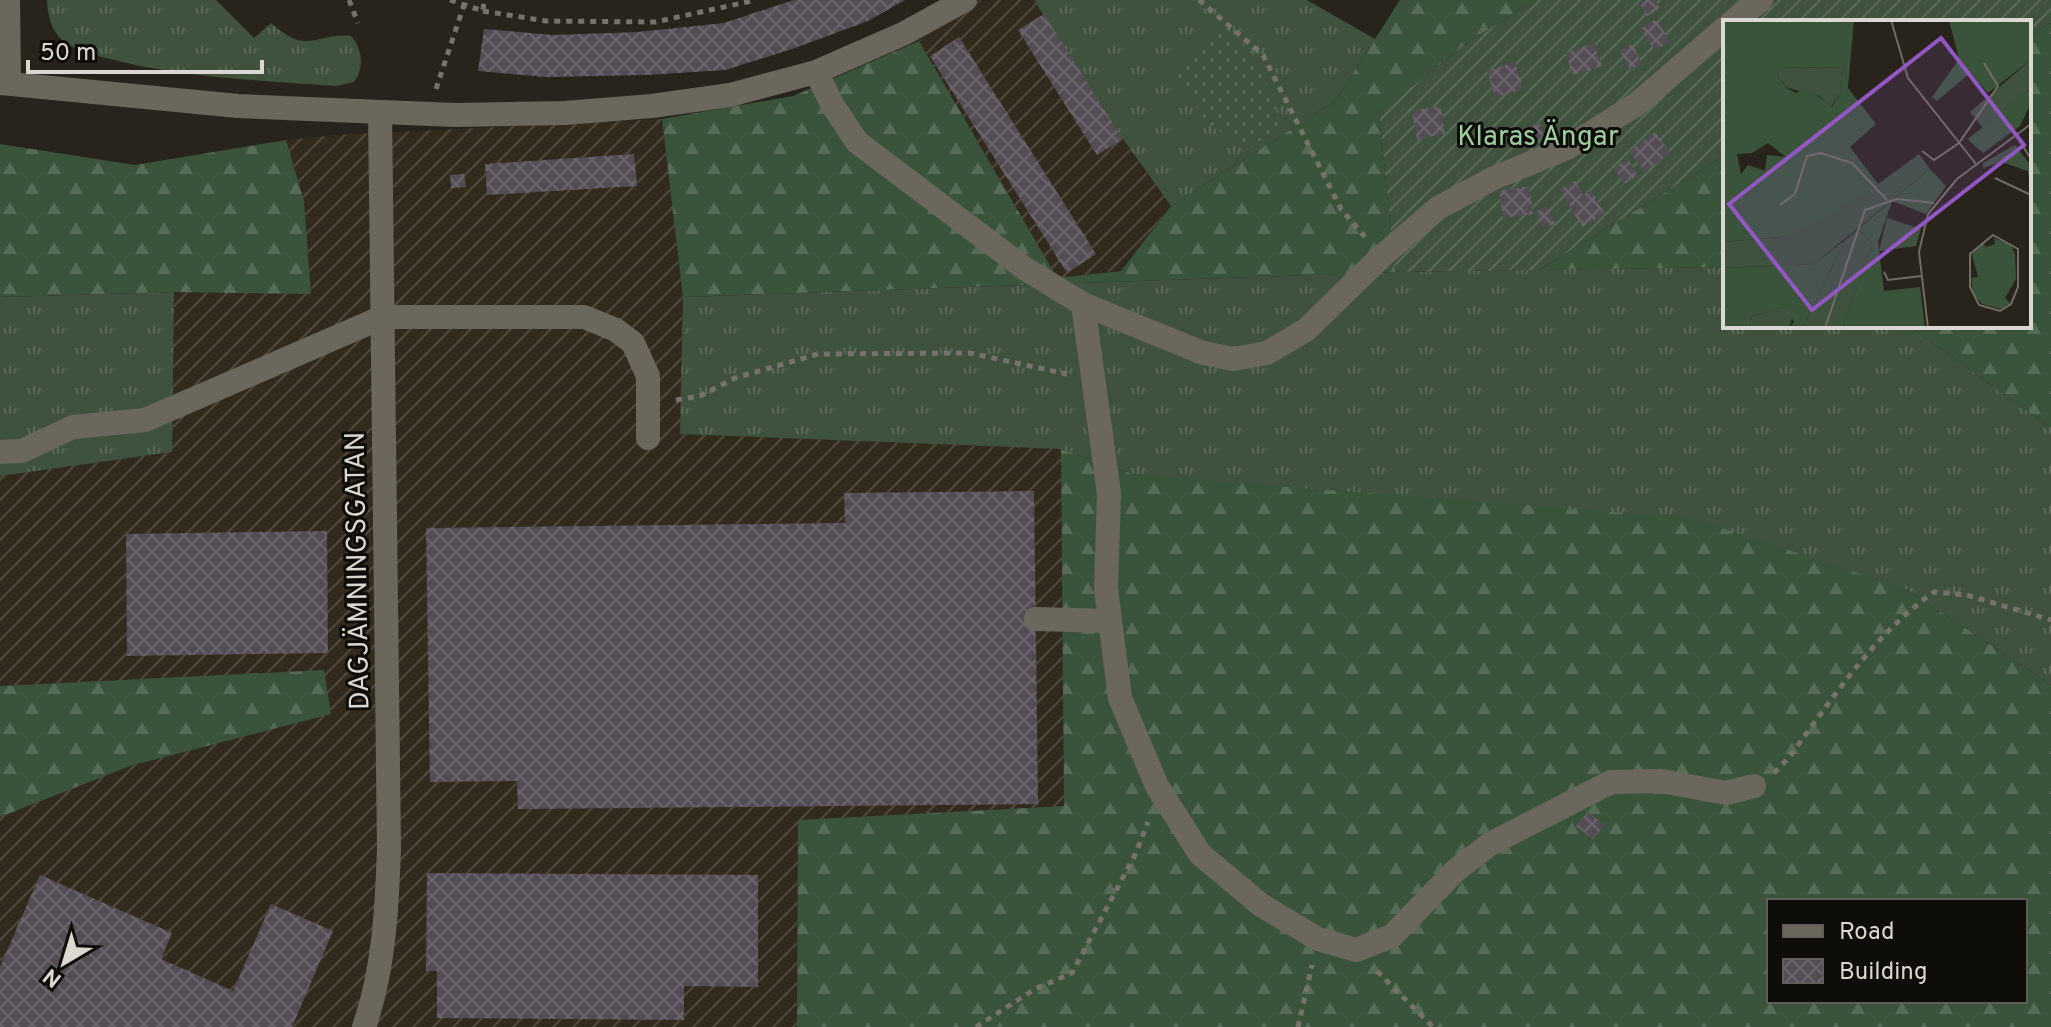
<svg xmlns="http://www.w3.org/2000/svg" width="2051" height="1027" font-family="Overpass,sans-serif">
<style>
.industrial{fill:url(#industrial-furrows)}
.grass{fill:url(#grass-tufts)}
.forest{fill:url(#forest-firs);fill-rule:evenodd}
.park{fill:url(#park-dots)}
.garden{fill:url(#garden-furrows)}
.building{fill:url(#building-cross-hatch)}
.lines{fill:none;stroke-linecap:round;stroke-linejoin:round}
.path{stroke:#77736b;stroke-width:5;stroke-dasharray:6 6;stroke-linecap:butt}
.minor{stroke:#6c675d;stroke-width:24}
.labels{text-anchor:middle;stroke-width:6;stroke-linejoin:round;paint-order:stroke}
.park-label{font-size:28px;fill:#9ecd9e;stroke:#0f0d09}
.street-label{font-size:28px;fill:#dbd8d2;stroke:#0f0d09}
.inset-road{fill:none;stroke:#706c64;stroke-width:2}
.view{fill:#9357c4;fill-opacity:0.15;stroke:#9357c4;stroke-width:4}
.inset-edge{fill:none;stroke:#dbd8d2;stroke-width:4}
</style>
<defs>
<pattern id="industrial-furrows" width="10" height="10" patternUnits="userSpaceOnUse" patternTransform="scale(2)"><rect width="10" height="10" fill="#322b1d"/><path d="M-1 1l2-2M0 10L10 0M9 11l2-2" fill="none" stroke="#4f493d"/></pattern>
<pattern id="grass-tufts" width="24" height="20" patternUnits="userSpaceOnUse" patternTransform="scale(2)"><rect width="24" height="20" fill="#3e523e"/><path d="M3 7l-1-3M5 7V3M7 7l1-3M15 17l-1-3M17 17v-4M19 17l1-3" fill="none" stroke="#596a59"/></pattern>
<pattern id="forest-firs" width="22" height="20" patternUnits="userSpaceOnUse" patternTransform="scale(2)"><rect width="22" height="20" fill="#3a543b"/><path d="M5 1l3.5 6h-7zM16 11l3.5 6h-7z" fill="#566c56"/></pattern>
<pattern id="park-dots" width="8" height="8" patternUnits="userSpaceOnUse" patternTransform="scale(2)"><rect width="8" height="8" fill="#3e523e"/><path d="M2 2h.1M6 6h.1" fill="none" stroke="#596a59" stroke-width="1.8" stroke-linecap="round"/></pattern>
<pattern id="garden-furrows" width="10" height="10" patternUnits="userSpaceOnUse" patternTransform="scale(2)"><rect width="10" height="10" fill="#3e523e"/><path d="M-1 1l2-2M0 10L10 0M9 11l2-2" fill="none" stroke="#596a59"/></pattern>
<pattern id="building-cross-hatch" width="8" height="8" patternUnits="userSpaceOnUse" patternTransform="scale(2)"><rect width="8" height="8" fill="#544c54"/><path d="M0 0l8 8M0 8l8-8" fill="none" stroke="#6c656c"/></pattern>
</defs>
<rect width="100%" height="100%" fill="#28241b"/>
<!-- industrial -->
<path class="industrial" d="M980,0H1034L1123,139L1171,206L1121,270L1057,279L919,41Z
M662,119L683,297L680,434L1061,449L1064,807L798,820L797,1027H0V817L130,766L331,714L323,670L0,686V476L172,452L174,292L311,294L304,201L286,140L335,135Z"/>
<!-- grass -->
<path class="grass" d="M47,0H216L254,38L271,23C309,56 311,33 351,36C362,48 365,68 354,82L336,86C259,80 181,78 106,58C91,54 73,50 61,39C50,28 48,15 47,0Z
M1034,0H1307L1375,39L1335,101L1171,206L1123,139Z
M1725,267V326H1909L2051,428V685L1906,589L1136,475L1061,449L680,434L683,297L1395,272Z
M174,292L172,452L0,476V297Z"/>
<!-- forest -->
<path class="forest" d="M1400,0H1537L1471,40L1379,113L1395,272L683,297L662,119L793,96L919,41L1057,278L1121,271L1171,206L1335,101Z
M2051,23V428L1909,326H2029V36Z
M286,140L304,201L311,294L174,292L0,297V144L135,165Z
M1725,155V267L1539,270Z
M1061,449L1136,475L1691,518L1906,589L2051,685V1027H797L798,820L1064,806ZM1769,901H2025V1001H1769Z
M324,670L331,714L130,766L0,817V686Z"/>
<!-- park -->
<path class="park" d="M1224,27L1255,54L1282,124L1247,150L1206,122L1173,70Z"/>
<!-- garden -->
<path class="garden" d="M1537,0H2051V23L2029,36V22H1725V155L1539,270L1395,272L1379,113L1471,40Z"/>
<!-- building -->
<path class="building" d="M794,0H905L868,21L792,49L725,70L646,75L546,77L478,71L484,29L552,35L638,32L724,23Z
M1645,0H1655L1660,8L1647,16L1640,4Z
M1044,14L1123,139L1097,155L1018,30Z
M1656,19L1670,41L1655,51L1640,29Z
M959,37L1096,254L1067,273L930,56Z
M1594,43L1602,66L1573,75L1565,53Z
M1633,44L1642,64L1630,70L1620,50Z
M1515,62L1523,89L1495,98L1487,71Z
M1441,106L1445,134L1417,139L1412,111Z
M1539,123L1544,137L1525,143L1521,129Z
M1499,127L1505,142L1486,149L1480,135Z
M1655,132L1670,153L1645,172L1629,151Z
M634,154L637,186L487,195L485,164Z
M1628,159L1638,175L1625,184L1614,168Z
M464,174L466,187L451,188L450,175Z
M1575,181L1583,195L1591,190L1605,214L1582,227L1560,190Z
M1529,186L1533,214L1503,218L1499,191Z
M1549,207L1555,224L1542,228L1536,211Z
M1034,491L1038,804L518,809L517,781L430,782L426,528L845,523L844,493Z
M327,531L328,653L127,656L126,534Z
M1588,812L1605,825L1593,839L1576,826Z
M427,873L758,875V987L684,986V1020L437,1018V971H426Z
M40,875L172,933L161,959L233,991L271,904L333,931L292,1027H0V967Z"/>
<g class="lines">
<!-- path -->
<path class="path" d="M349,0L358,23
M450,0L483,11L484,0
M1199,0L1263,55L1341,209L1365,237
M483,11L546,21L655,22L756,0
M436,89L464,5
M676,400L700,396L735,378L818,354L970,353L1067,374
M1774,773L1790,756C1833,698 1874,634 1934,592L1967,595L2051,620
M1377,971L1433,1027
M976,1027L1035,989L1072,973L1135,855L1148,822
M1298,1027L1312,965"/>
<!-- minor -->
<path class="minor" d="M8,0L9,82
M1732,22L1761,0
M816,72L832,104L857,142L1024,268L1083,304L1203,353L1233,359L1267,353L1306,330L1382,256L1438,208L1494,178L1567,148L1637,104L1725,28
M0,83L238,106L456,115L565,113L652,106L730,95L816,72L903,34L965,0
M1083,304L1109,494L1106,589L1120,698L1157,786L1200,854L1261,905L1318,939L1356,950L1392,936L1455,871L1490,844L1611,782L1661,781L1726,793L1754,786
M0,452L22,451L73,427L145,420L383,317H584L616,330L633,343L648,376V438
M1036,619L1110,621
M364,1027C384,970 387,908 389,848L380,112"/>
</g>
<g class="labels">
<!-- park labels -->
<g class="park-label">
<text x="1538" y="145">Klaras Ängar</text>
</g>
<!-- street labels -->
<g class="street-label">
<text transform="translate(356 571) rotate(-91)" y="10">DAGJÄMNINGSGATAN</text>
</g>
</g>
<!-- overview -->
<g transform="translate(1723 20)">
<rect width="308" height="308" fill="#28241b"/>
<path d="M308,40V68L260,108L247,92ZM120,47L118,72L108,87L96,76L65,68L54,57L56,48ZM292,125L308,146L305,157V151L278,142L260,148V143ZM196,134L207,149L91,244L0,248V222L57,217L155,164ZM164,198L198,209L193,226L156,231Z" fill="#3e523e"/>
<path d="M0,0H131L125,68L153,104L127,127L155,164L85,208L57,217L0,222ZM120,47L118,72L109,87L83,67L73,73L65,69L54,57L56,48ZM45,123L63,137L44,135L42,151L25,145L18,154L14,134L29,133ZM226,0H308V40L265,73L247,53L214,81L209,77L236,39ZM308,68V83L297,106L260,133L254,128L245,119ZM207,149L223,166L203,194L169,181L155,222L161,271L197,267L202,308H119L150,224L135,209ZM271,218L288,225L292,234L293,259L282,278L287,283L278,289L259,284L250,274L248,258L255,257L249,235L259,222L263,227L272,224ZM121,221L80,308H66L71,302L62,287L29,297L25,308H0V248L91,244Z" fill="#3a543b" fill-rule="evenodd"/>
<path d="M135,209L150,224L119,308H80L121,221ZM62,287L71,292L66,308H25L29,297Z" fill="#3e523e"/>
<path class="inset-road" d="M168,0L185,58L253,144M294,117L308,139M199,131L211,140L236,123L275,66L261,43M272,158L308,175M57,185L72,174L84,136L98,133L129,143L164,180M270,215L295,229V267L288,284L277,291L256,285L247,267V234ZM161,252L165,260L198,256M102,308L142,190L174,179L211,183M205,308L196,232L205,194L234,159L308,104"/>
<path class="view" d="M218,18L301,125L89,290L6,184Z"/>
<rect width="308" height="308" class="inset-edge"/>
</g>
<!-- legend -->
<rect x="1767" y="899" width="260" height="104" fill="#0f0d09" stroke="#615e59" stroke-width="2"/>
<rect x="1783" y="925" width="40" height="12" fill="#6c675d" stroke="#615e59" stroke-width="2"/>
<text x="1839" y="939" font-size="24" fill="#dbd8d2">Road</text>
<rect x="1783" y="959" width="40" height="24" fill="url(#building-cross-hatch)" stroke="#615e59" stroke-width="2"/>
<text x="1839" y="979" font-size="24" fill="#dbd8d2">Building</text>
<!-- north arrow -->
<g transform="translate(64 963) rotate(218)" stroke="#0f0d09" stroke-width="6" paint-order="stroke">
<path d="M0-6L14 30L0 20L-14 30Z" fill="#dbd8d2"/>
<text y="-12" font-size="22" font-weight="bold" text-anchor="middle" fill="#dbd8d2">N</text>
</g>
<!-- scale -->
<path d="M28 60v12h234v-12" fill="none" stroke="#dbd8d2" stroke-width="4"/>
<text x="40" y="60" font-size="24" fill="#dbd8d2" stroke="#0f0d09" stroke-width="6" paint-order="stroke">50 m</text>
</svg>
